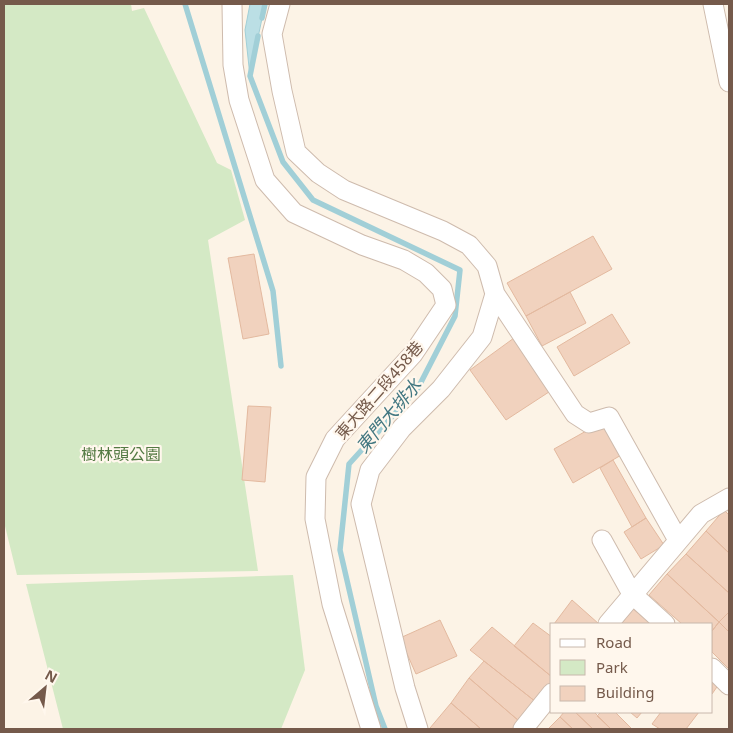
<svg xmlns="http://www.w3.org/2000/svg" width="733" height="733" font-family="'Noto Sans','Noto Sans TC',sans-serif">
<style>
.green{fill:#d4e9c5}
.water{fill:#bbdfe5;stroke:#a1cfd7}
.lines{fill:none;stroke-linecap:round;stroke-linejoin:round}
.stream{stroke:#a1cfd7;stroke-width:5.5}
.building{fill:#f1d2be;stroke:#e3b99f}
.minor-casing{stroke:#cebbad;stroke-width:21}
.minor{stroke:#fff;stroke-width:19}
.labels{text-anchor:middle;stroke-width:4.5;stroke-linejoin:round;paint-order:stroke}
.street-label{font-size:16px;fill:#755a4b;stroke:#fff7ed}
.park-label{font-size:16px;fill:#547a43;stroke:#fff7ed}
.water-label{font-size:18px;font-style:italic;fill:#427781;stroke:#fff7ed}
</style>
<rect width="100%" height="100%" fill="#fcf3e6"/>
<!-- green -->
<path class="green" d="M4,4H131L132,11L144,8L217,163L231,170L245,220L208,240L258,571L17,575L4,522Z
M293,575L305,670L281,729H63L26,584Z"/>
<!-- water -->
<path class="water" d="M250,4H265L250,76L245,30Z"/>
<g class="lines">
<!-- stream -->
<path class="stream" d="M185,4L273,291L281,366
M262,18L265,4
M258,36L250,76L283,162L313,200L460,270L455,316L418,388L349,464L340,550L376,706L385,729"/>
</g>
<!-- building -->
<path class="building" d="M593,236L612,269L526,316L507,283Z
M254,254L269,334L243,339L228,258Z
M570,292L586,323L542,346L526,316Z
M612,314L630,343L574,376L557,347Z
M514,338L552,390L506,420L470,370Z
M248,406L271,407L265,482L242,480Z
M604,421L623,454L573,483L554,449Z
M613,460L646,518L632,527L600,468Z
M724,510L729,515V553L706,531Z
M646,518L664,545L641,559L624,532Z
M706,531L729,553V593L686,554Z
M686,554L729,593V612L719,622L667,574Z
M667,574L719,622L712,631V624H682L649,595Z
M572,600L599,624H554Z
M633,609L652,624H621Z
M729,612V632L719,622Z
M440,620L457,656L416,674L400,638Z
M719,622L729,632V669L712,652V631Z
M533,623L552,637V677L514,646Z
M492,627L552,677V681L536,702L470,650Z
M484,661L536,702L519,721L469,678Z
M469,678L519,721L513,729H481L451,703Z
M712,678L719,684L712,694Z
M451,703L481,729H431L430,728Z
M564,712H575L593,729H573L560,717Z
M575,712H594L611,729H593Z
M601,712H615L632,729H611L597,716Z
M630,712H642L637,718Z
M661,712H699L686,729H660L652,724Z
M560,717L573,729H548Z"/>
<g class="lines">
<!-- minor casing -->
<g class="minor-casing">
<path id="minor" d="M232,4L233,65L239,100L265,180L294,213L362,245L404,260L426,273L442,289L446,305L413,354L335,439L316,477L315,519L332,604L371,729
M280,4L272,34L282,91L296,152L318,173L344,190L443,231L469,245L487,266L495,294L482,337L441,389L402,428L370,470L361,504L405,688L418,729
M713,4L729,82
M495,294L575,414L589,423L609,417L678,540
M602,540L632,594L665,624
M608,624L701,514L729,498
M712,668L729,685
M523,729L552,693"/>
</g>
<!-- minor -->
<use href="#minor" class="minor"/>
</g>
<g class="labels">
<!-- street labels -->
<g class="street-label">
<text transform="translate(379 390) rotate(-49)" y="6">東大路二段458巷</text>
</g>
<!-- park labels -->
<g class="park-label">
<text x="121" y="460">樹林頭公園</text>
</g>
<!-- water labels -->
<g class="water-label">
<text transform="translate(389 416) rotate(-50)" y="6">東門大排水</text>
</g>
</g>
<!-- border -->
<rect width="733" height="733" fill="none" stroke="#755a4b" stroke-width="10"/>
<!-- legend -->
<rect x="550" y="623" width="162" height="90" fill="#fff7ed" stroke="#c8b8ac"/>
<rect x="560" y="639" width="25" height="8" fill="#ffffff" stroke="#c8b8ac"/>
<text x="596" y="648" font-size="15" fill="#755a4b">Road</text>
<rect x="560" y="660" width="25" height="15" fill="#d4e9c5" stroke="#c8b8ac"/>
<text x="596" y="673" font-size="15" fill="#755a4b">Park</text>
<rect x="560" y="686" width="25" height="15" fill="#f1d2be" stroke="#c8b8ac"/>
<text x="596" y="698" font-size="15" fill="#755a4b">Building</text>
<!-- north arrow -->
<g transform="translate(45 688) rotate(28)" stroke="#fff7ed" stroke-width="4" paint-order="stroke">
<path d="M0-4L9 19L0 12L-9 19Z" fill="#755a4b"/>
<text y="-8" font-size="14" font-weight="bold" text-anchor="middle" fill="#755a4b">N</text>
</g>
</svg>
